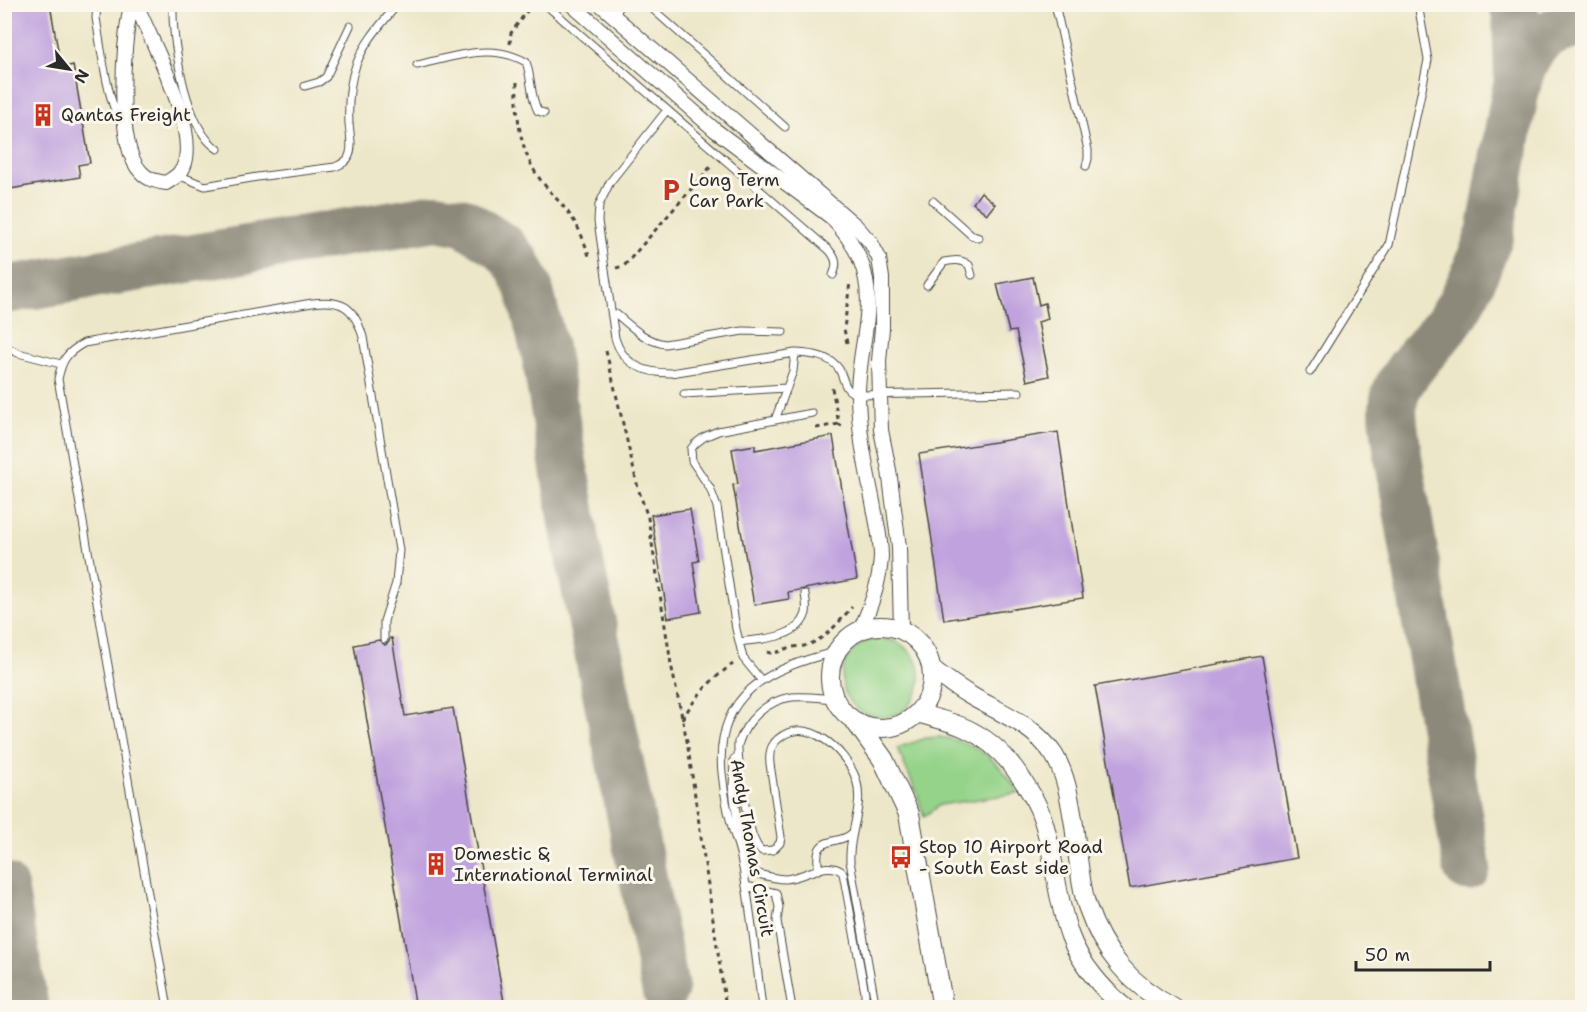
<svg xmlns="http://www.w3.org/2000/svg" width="1587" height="1012" font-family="'Shantell Sans',sans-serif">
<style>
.green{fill:#94d389;stroke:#607f5a;stroke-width:1.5}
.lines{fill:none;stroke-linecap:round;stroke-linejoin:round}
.taxiway{stroke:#8c897a;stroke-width:48}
.building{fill:#bfa2de}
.service-casing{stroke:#484743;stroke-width:9}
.minor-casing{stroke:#484743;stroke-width:16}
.tertiary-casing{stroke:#484743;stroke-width:20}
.secondary-casing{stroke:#484743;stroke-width:22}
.path{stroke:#484743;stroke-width:3;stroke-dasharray:4.5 4.5;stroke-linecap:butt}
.service{stroke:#fff;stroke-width:7}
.minor{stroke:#fff;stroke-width:14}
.tertiary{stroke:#fff;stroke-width:18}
.secondary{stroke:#fff;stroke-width:20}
.labels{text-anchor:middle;stroke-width:6;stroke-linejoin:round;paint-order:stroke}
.poi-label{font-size:18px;fill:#2b2b2b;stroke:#fbf7ec;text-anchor:start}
.street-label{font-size:18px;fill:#2b2b2b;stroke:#fbf7ec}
</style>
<rect width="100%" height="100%" fill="#fbf7ec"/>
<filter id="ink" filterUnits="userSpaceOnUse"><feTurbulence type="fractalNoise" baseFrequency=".0167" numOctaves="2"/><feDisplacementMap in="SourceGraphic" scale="12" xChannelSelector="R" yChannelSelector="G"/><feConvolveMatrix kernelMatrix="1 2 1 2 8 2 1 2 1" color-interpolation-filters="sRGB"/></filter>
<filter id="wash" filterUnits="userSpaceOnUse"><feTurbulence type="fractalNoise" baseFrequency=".008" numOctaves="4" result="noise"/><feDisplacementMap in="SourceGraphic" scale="24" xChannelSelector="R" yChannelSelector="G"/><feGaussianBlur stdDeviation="1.35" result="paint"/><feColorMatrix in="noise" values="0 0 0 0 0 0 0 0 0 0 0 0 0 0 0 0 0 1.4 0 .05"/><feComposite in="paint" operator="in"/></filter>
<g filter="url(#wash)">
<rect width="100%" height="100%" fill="#ede7c9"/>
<!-- green -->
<path class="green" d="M842 678a39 39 0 1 1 78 0a39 39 0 1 1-78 0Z
M940,737C977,741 1000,762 1019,793L940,805L924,816L917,793L897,748L926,738Z"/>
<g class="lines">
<!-- taxiway -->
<path class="taxiway" d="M1513,4L1516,18L1518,82
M4,290L436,217L464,222L503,247L518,265L529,288L545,353L577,547L665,988
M1467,867L1397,450C1396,434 1391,415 1394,399C1398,374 1437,340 1452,317C1469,292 1479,263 1490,234C1497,196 1503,159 1510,121C1515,95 1518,64 1536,44C1547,32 1562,28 1577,25
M4,887L25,1008"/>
</g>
<g id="blocks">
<!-- building -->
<path class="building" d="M4,4H50L61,68L73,65L90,163L78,165L80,177L4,190Z
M981,192L995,204L987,214L973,203Z
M1033,277L1039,305L1045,303L1048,319L1038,322L1049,376L1027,381L1016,331L1009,332L997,284Z
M1058,432L1083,598L944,620L919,454Z
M833,436L857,579L788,592L789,599L754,605L733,485L738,484L732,449L755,445V450Z
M690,509L699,561L693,562L701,612L668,618L651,515Z
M390,638H392L405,716L453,708L505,1008H416L354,645L379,640L385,645L389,642Z
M1262,656L1297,858L1130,888L1095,686Z"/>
</g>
</g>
<g filter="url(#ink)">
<use href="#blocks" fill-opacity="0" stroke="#484743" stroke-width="1.5"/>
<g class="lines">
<!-- service casing -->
<g class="service-casing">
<path id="service" d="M97,4L96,18C100,41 108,108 122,123
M545,4L829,250C836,258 838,264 833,275
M647,4L785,127
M1055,4L1088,150V159L1086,166
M173,12C173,47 187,131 218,149
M615,18L620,4
M417,65C453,57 491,42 526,62C532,78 530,97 538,111L544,113
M305,86L319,82L326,77L350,26
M667,110L610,182L599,205L598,221L615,338C623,365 644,373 671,373L795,353C810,354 830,355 839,369C846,382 842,389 858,395L1019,392
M178,175L205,186L257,177L335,167C341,164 347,162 349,156C353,147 350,134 349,124C348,104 349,84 356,65C365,41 382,23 398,4
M933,201L971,235L979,238
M927,285L944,262C954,260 961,259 969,265L972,275
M616,314C631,326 645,341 665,344L743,331L783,332
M4,346L18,353L61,364
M1310,372L1389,245L1428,60L1418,4
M684,394L787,388
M775,420L793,371L795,353
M739,642C760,639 799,639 806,613C807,608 806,600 805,594
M761,680L743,658L736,629L717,507L710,488L692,461L691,449L695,444L704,437L718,431L812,413
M738,742C737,761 747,841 762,851L773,850L780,843L781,837L770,764C769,754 770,746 778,739C807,714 846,751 856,779C865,807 848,833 850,861L876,1008
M738,745C745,722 766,700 792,697C806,696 821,698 834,699
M734,759L733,790L740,843
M744,870C757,873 771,879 785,879C805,878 829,858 843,873L865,993V1008
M818,870C819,864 816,856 819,850C824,838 843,843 852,833
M746,886L776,893L779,907L777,921L792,1008
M168,1008L58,379C62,360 66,353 84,343L312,303C343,299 354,307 363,337L399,550L396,583L384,621V639
M762,1008C756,958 751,907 741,858C739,847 735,838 732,827C727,810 724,791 722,773C714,695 769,667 836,652"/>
</g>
<!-- minor casing -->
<g class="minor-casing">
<path id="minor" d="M131,4C124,41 114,144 141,172C148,180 156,181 166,183C172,179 180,175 183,168C201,132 151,41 136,4
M571,4L715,130L831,217C848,235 862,256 866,280C873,314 858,357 858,393C858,429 866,467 873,502C876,520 881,538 881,556C880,583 871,607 860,630
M600,4L856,226L871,243L879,258L882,278V328L879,361L881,430L889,470L899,547L901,630"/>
</g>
<!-- tertiary casing -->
<g class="tertiary-casing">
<path id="tertiary" d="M830 677a51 51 0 1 1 102 0a51 51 0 1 1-102 0Z
M932,669C945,679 959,689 973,697C1003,714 1034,725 1054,755C1067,776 1070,802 1074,825C1077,849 1080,885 1087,906C1103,952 1130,985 1174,1008
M917,713C933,718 950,721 965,728C985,737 1001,751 1014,768C1026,784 1037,801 1043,820C1055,857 1056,898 1070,936C1080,963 1102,989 1125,1008"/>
</g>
<!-- secondary casing -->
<g class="secondary-casing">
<path id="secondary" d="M857,723L883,759L909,814L943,1008"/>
</g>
<!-- path -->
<path class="path" d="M510,44L511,33L532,4
M517,82C516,114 519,147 537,175C550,194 570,210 579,230C583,238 586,247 589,256
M616,268L624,266L713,164
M847,343L844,329L850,282
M606,351L638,488L648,518L671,664L687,741L726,1008
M832,388L839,424L845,429
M816,428L839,424
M767,652C776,655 780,650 789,648C794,646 799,647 804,646C824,641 839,622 852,607
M682,719C698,694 710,680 733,664
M887,1003L899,1008"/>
<!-- service -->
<use href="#service" class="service"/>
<!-- minor -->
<use href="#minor" class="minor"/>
<!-- tertiary -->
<use href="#tertiary" class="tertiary"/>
<!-- secondary -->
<use href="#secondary" class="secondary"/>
</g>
</g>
<!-- icons -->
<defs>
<g id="building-bare" transform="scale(1.8)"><path d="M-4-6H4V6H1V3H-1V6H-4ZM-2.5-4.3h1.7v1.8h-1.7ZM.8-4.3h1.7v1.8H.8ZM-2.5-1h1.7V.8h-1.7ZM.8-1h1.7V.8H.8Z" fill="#c8321e" stroke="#fbf7ec" stroke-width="2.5" paint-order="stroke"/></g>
<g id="parking-bare" transform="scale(1.8)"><path d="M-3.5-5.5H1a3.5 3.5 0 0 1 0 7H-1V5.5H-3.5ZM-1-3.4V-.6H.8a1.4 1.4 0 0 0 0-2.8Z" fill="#c8321e" stroke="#fbf7ec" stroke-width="2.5" paint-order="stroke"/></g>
<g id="bus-bare" transform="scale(1.8)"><path d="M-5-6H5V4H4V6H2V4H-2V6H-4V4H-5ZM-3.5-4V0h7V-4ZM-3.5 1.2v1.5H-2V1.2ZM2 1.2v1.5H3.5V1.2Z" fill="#c8321e" stroke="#fbf7ec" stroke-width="2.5" paint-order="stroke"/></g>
</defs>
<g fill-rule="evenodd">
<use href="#building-bare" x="43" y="115"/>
<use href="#parking-bare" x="671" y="190"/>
<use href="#bus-bare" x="901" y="857"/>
<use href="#building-bare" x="436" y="864"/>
</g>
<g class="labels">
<!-- poi labels -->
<g class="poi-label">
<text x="61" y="121">Qantas Freight</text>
<text x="689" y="186">Long Term<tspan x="689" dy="21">Car Park</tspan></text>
<text x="919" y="853">Stop 10 Airport Road<tspan x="919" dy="21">- South East side</tspan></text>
<text x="454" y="860">Domestic &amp;<tspan x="454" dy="21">International Terminal</tspan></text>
</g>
<!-- street labels -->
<g class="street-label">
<text transform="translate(752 848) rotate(80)" y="6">Andy Thomas Circuit</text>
</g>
</g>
<!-- margin -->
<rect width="1587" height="1012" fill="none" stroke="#fbf7ec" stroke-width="24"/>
<!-- north arrow -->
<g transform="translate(69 69) rotate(120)" stroke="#fbf7ec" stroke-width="4.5" paint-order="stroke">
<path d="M0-4.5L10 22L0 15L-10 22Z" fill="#2b2b2b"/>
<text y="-9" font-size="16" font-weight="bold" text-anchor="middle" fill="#2b2b2b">N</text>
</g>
<!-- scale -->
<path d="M1356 961v9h134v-9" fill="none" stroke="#2b2b2b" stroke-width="3"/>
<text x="1365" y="961" font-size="18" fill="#2b2b2b" stroke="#fbf7ec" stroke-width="4.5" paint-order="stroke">50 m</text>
</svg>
